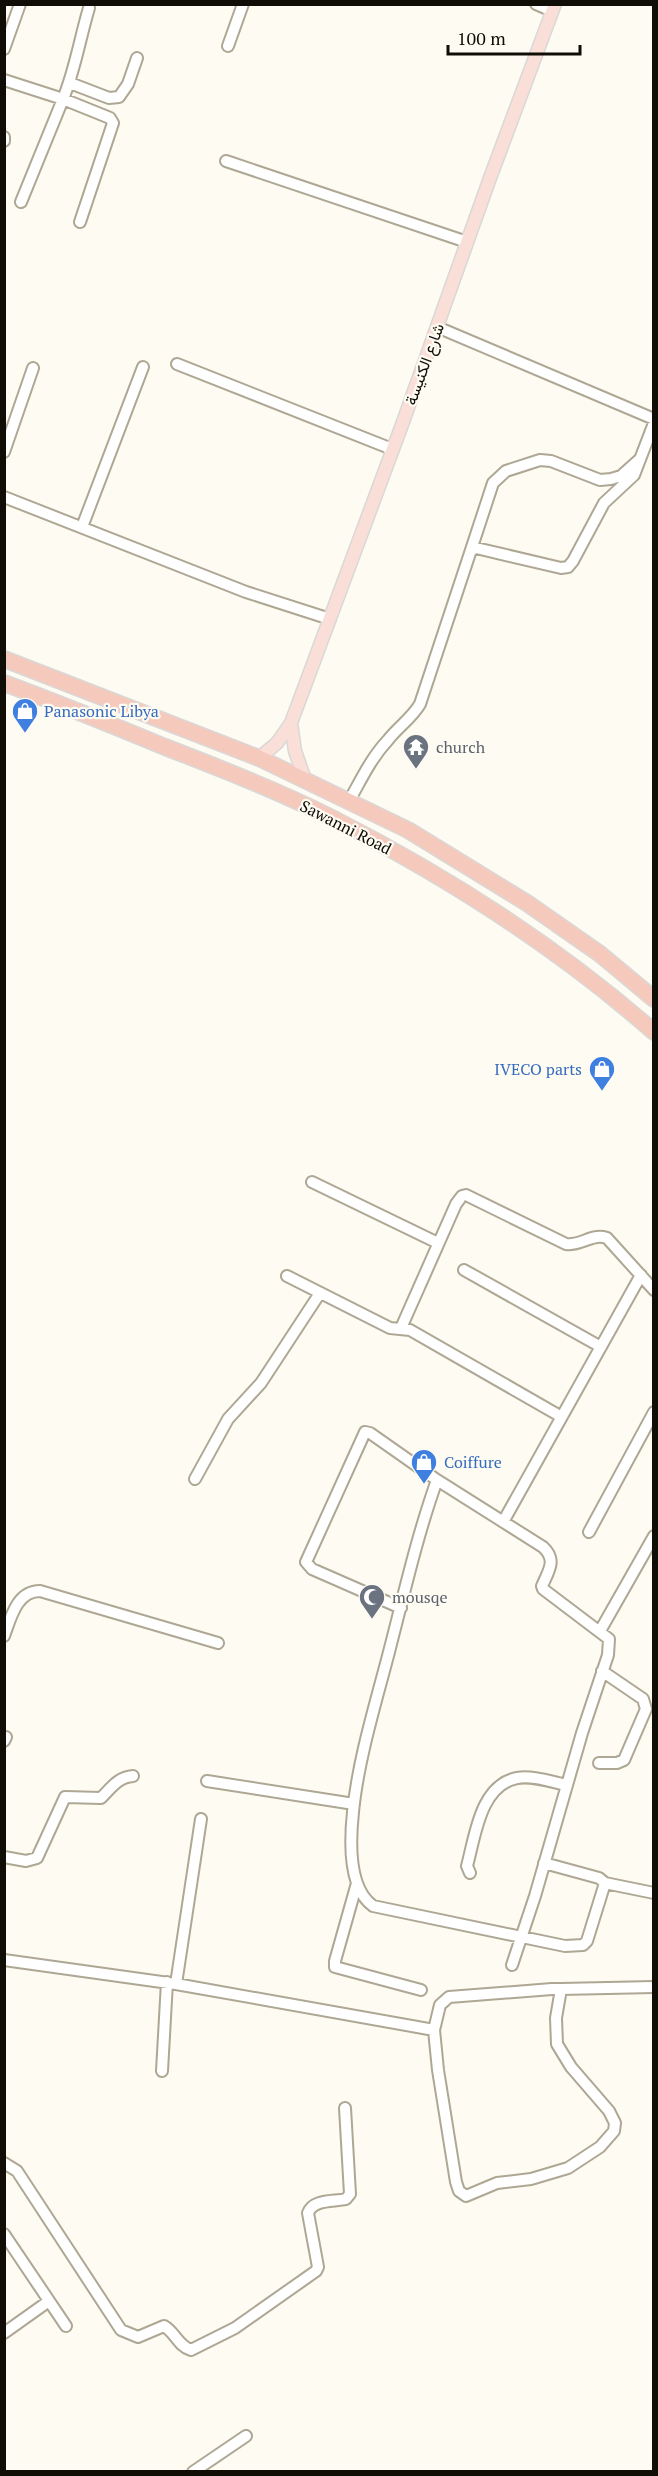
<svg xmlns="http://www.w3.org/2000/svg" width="658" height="2476" font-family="'PT Serif',Vazirmatn,serif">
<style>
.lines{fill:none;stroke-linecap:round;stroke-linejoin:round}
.minor-casing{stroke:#aea794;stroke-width:14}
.major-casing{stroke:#d9d8d7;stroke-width:15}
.highway-casing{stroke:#d9d8d7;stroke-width:18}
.minor{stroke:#fff;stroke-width:10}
.major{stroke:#f9dfd7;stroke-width:12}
.highway{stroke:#f5cabc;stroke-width:15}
.labels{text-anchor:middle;stroke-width:4.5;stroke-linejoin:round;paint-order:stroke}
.street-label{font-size:16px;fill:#0f0d06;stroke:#fefbf2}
.shop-label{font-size:16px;fill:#366cbe;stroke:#fefbf2;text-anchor:start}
.worship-label{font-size:16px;fill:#5b616d;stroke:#fefbf2;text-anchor:start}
</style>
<rect width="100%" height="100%" fill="#fefbf2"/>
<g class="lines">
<!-- minor casing -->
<g class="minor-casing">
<path id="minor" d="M536,4L552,11
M228,46L243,4
M4,49L20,4
M4,80L63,99C75,70 80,38 89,8
M70,83L109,98L119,97L128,84L137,58
M4,137V141
M226,161L467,242
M21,202L63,99L110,118L113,123L80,222
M437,327L654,419
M177,364L392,449
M4,452L33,368
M4,497L246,592L330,619
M82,527L143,367
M471,550L493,483L506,471L540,460L551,461L600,480L611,479L621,476L640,459
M349,801C361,780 371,758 388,740C398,727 412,718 420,704L471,550L476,548L561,568L568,567L573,561L604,503L634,475L654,423
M312,1182L438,1243
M464,1270L601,1347
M287,1276L390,1328L410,1330L560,1416
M401,1328L456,1204L462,1196L466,1195L566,1244C582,1246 591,1233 607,1238L654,1290
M195,1479L228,1419L261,1383L320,1293
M437,1480C417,1536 404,1594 389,1652C376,1702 358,1760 353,1812C350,1840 348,1888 373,1906L565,1946L583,1945L587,1941L605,1883
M503,1522L641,1275
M589,1532L654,1412
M401,1608L312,1569L306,1562L365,1432L370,1433L437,1480L543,1547C557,1560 549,1570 542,1586L543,1589L609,1639L608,1655L582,1733L535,1896L512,1965
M600,1631L654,1536
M4,1636C11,1617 17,1591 40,1591L218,1643
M4,1741L6,1737
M599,1763H617L624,1760L646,1709L643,1699L602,1671
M207,1781L354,1804
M4,1857L26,1861L37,1858L65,1797L101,1798C111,1788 118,1777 133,1776
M544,1863L599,1878L605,1883L654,1893
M470,1873L467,1866C475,1837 480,1785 517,1778C532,1775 552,1782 567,1785
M357,1883L335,1961V1967L421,1990
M4,1960L176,1984L434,2030
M176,1984L201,1819
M561,1989L556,2018L557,2044L571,2067L609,2111L615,2123L614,2131L600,2147L568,2168L531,2179L497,2183L466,2196L459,2191L456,2182L438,2070L434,2030L440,2005L449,1997L552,1989H561L654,1987
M162,2071L167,1982
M4,2163L17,2171L121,2330L138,2337L164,2326C175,2332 178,2346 191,2350L235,2328L316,2271L318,2267L308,2213C313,2199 333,2202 346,2199L350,2194L345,2108
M4,2234L66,2326
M4,2333L49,2301
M193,2472L246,2436"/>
</g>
<!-- major casing -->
<g class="major-casing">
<path id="major" d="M291,723L295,751L305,780
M259,758L277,743L291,723L403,422L490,178L555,4"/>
</g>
<!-- highway casing -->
<g class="highway-casing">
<path id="highway" d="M4,659L259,758L408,830L527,903L600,954L654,999
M4,683C58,703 112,725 165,747C222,769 278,791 332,818C448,877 557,947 654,1032"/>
</g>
<!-- minor -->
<use href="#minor" class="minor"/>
<!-- major -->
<use href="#major" class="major"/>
<!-- highway -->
<use href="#highway" class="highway"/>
</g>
<!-- icons -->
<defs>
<g id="shop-pin" transform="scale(1.35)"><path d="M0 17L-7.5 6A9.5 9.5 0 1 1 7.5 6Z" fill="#3f7fe0" stroke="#fefbf2"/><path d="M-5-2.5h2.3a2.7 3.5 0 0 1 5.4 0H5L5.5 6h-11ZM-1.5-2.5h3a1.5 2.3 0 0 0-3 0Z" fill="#fff"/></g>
<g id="temple-pin" transform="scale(1.35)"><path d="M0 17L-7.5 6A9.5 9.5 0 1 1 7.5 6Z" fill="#6b7280" stroke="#fefbf2"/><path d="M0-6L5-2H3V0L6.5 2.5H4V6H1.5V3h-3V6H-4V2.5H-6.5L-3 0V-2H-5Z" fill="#fff"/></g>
<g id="mosque-pin" transform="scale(1.35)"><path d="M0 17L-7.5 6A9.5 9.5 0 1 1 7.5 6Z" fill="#6b7280" stroke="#fefbf2"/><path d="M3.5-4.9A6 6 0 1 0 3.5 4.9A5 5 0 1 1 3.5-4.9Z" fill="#fff"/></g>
</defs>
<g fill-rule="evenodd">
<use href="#shop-pin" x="25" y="711"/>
<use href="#temple-pin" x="416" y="747"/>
<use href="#shop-pin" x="602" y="1069"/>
<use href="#shop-pin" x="424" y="1462"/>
<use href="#mosque-pin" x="372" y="1597"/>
</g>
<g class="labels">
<!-- street labels -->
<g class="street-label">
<text transform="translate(424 364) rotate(-70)" y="6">شارع الكنيسة</text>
<text transform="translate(346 827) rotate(27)" y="6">Sawanni Road</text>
</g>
<!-- shop labels -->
<g class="shop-label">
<text x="44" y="717">Panasonic Libya</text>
<text x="582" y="1075" text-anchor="end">IVECO parts</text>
<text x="444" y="1468">Coiffure</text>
</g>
<!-- worship labels -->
<g class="worship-label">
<text x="436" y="753">church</text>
<text x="392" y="1603">mousqe</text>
</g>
</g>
<!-- border -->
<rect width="658" height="2476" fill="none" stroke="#0f0d06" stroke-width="12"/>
<!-- scale -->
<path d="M448 45v9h132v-9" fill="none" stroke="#0f0d06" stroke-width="3"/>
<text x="457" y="45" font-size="18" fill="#0f0d06" stroke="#fefbf2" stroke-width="4.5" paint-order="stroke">100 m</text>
</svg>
